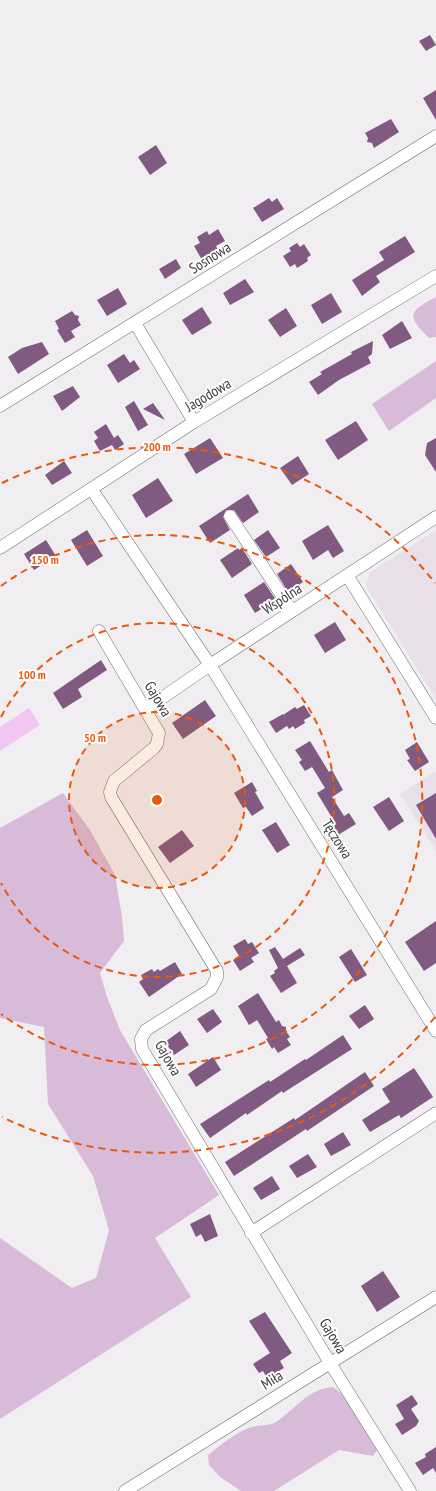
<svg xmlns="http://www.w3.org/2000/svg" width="436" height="1491" font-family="'PT Sans Narrow',sans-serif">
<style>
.built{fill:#e8dfe8}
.green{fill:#d8bbd8}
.water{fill:#f2c6f3}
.building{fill:#805a81}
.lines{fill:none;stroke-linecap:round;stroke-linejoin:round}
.street-casing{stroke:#716e71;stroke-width:13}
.street{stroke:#fff;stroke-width:12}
.ring{fill:none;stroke:#e8590c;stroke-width:2;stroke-dasharray:7 5}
.labels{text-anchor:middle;stroke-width:4;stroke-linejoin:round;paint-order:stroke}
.street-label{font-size:15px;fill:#3d3c3d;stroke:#fff}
.centre{fill:#e8590c;stroke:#fff;stroke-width:2}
.ring-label{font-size:12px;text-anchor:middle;font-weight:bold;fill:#e8590c;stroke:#fff;stroke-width:4;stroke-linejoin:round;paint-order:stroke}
</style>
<rect width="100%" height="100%" fill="#f1eef1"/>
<!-- built -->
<path class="built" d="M436,530V699L366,586L369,573Z
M436,771V851L400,794Z"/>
<!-- green -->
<path class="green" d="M436,297V337L429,338C407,316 407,312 436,297Z
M436,361V398L389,431L372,404Z
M63,793L90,830L115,875L122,917L124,941L100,973L107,997L120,1030L219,1195L155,1238L191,1297L0,1419V1238L72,1288L96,1278L109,1230L93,1176L48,1104L44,1027L0,1018V828Z
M333,1387L346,1397L377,1450L373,1456L339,1450L274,1491H241L220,1477L209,1465L208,1455C221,1445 237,1431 252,1427C260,1425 270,1426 276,1422C296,1409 307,1389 333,1387Z"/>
<!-- water -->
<path class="water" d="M29,708L40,725L0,751V727Z"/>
<!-- building -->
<path class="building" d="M430,35L436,45L426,51L419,41Z
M436,90V120L423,98Z
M391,119L399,132L374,148L372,143L367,142L368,138L365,133Z
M156,145L167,163L150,175L138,157Z
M269,198L272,202L277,198L284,209L262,222L253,208Z
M218,229L225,241L216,246L218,250L202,260L194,246L200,243L197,237L207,231L209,235Z
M405,236L415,252L376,276L380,282L362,296L352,280L384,260L379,252Z
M297,243L300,247L304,244L311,255L307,258L308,261L297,268L295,264L290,267L283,256L291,251L289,248Z
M176,259L181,268L165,279L159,269Z
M245,279L254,292L230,305L223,293Z
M118,288L127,304L107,316L97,300Z
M331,293L342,312L322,324L311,305Z
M202,307L212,323L192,335L182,320Z
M286,308L297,326L280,337L268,320Z
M72,311L75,315L79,316L78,320L81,325L71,331L75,337L65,343L57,330L59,329L55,321Z
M402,321L412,338L390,349L382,335Z
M373,341L372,354L368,357L371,363L339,380L318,395L309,382L322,374L320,372L352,354L351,352Z
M42,342L49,354L18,374L8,357L22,348Z
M124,354L130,363L134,360L140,369L118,383L107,365Z
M73,386L80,397L62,411L53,396Z
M134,401L148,425L138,431L125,407Z
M153,403L165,420L143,409Z
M356,421L368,440L338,460L325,440Z
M106,424L114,438L118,435L124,444L115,450L112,445L100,451L94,441L98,438L94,432Z
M210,438L223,458L196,474L184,454Z
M436,438V472L425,455L427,443Z
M298,456L309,474L292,485L280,468Z
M64,461L72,473L52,485L45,475Z
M158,478L173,501L146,518L132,495Z
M248,494L259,512L243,523L234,510H226L223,517L230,530L210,543L199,526Z
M328,525L344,551L333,558L328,550L313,560L302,541Z
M87,530L103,556L87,566L71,540Z
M268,530L280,548L266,557L254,540Z
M46,540L56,556L34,570L24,554Z
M238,548L239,550L242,548L252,564L232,578L220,560Z
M291,564L303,582L288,592L277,574Z
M264,582L276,600L255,613L244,595Z
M335,622L346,640L325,653L314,635Z
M101,660L107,670L78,689L82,697L63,709L53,693Z
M205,700L216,716L183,739L172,723Z
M304,705L311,716L304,720L305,723L295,729L293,726L289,729L287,726L276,733L269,722L283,714V715L295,707L297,709Z
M310,741L329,772L332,770L343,790L332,797L344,816L349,813L356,824L338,835L328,818L331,816L317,793L325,788L312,767L305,771L299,762L302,760L295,750Z
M417,742L429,762L415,771L407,760L410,759L405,750Z
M252,782L257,791L255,792L264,808L252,816L246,807L243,808L234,793Z
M436,793V839L416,805Z
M389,797L404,821L389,831L373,807Z
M276,822L290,845L277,853L262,830Z
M182,830L194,846L170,863L158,847Z
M436,921V963L424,971L405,942Z
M245,939L248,944L252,942L259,953L251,958L254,962L240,971L233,960L239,956L233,946Z
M275,947L283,959L300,948L305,955L287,966L297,983L281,993L270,976L275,973L274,971L278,968L269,950Z
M351,949L367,975L355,982L339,957Z
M175,962L182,974L149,997L139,982L143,979L141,975L152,969L154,972L158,969L160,971Z
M258,993L276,1022L279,1020L282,1026L286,1027V1031L290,1037L287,1039L291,1045L278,1053L274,1047L272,1049L266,1039L268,1038L257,1020L249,1025L238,1006Z
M365,1005L374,1019L359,1029L349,1016Z
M213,1009L222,1022L207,1033L197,1019Z
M180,1031L189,1045L174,1055L165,1042Z
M343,1035L352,1049L283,1093L282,1091L247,1115L246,1113L210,1138L200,1124L269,1080L270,1082L305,1059L306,1060Z
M213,1057L221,1070L196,1087L188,1074Z
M414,1068L433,1097L401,1118L399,1115L370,1132L362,1120L390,1102L382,1089Z
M365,1072L374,1086L307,1131L306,1129L234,1176L225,1162L294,1118L295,1120Z
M343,1132L351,1145L331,1156L324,1144Z
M308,1154L317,1167L297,1178L289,1166Z
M272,1176L280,1189L261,1200L253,1188Z
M210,1214L218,1236L205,1242L201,1234L196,1237L190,1224Z
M383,1271L400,1297L377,1312L361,1286Z
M265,1312L292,1353L280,1361L284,1368L267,1378L263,1371L259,1373L253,1364L270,1353L249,1321Z
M412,1395L418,1404L411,1409L419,1421L416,1426L402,1435L395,1424L404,1419L396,1405Z
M436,1447V1473L433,1468L423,1475L415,1463L426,1457L425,1454Z"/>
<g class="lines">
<!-- street casing -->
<g class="street-casing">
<path id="street" d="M135,323L194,422
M0,406L436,136
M92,490L210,665L436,1031
M230,516L292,611
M0,548L194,422L436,276
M347,575L436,718
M99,631L159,733L157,744L154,748L114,781L110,792L111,797L217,971V977L211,989L146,1030L141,1039L142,1049L330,1363L410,1491
M146,709L210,665L436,517
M251,1233L436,1113
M125,1491L436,1297"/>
</g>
<!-- street -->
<use href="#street" class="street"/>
</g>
<!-- distance rings -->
<circle cx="157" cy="800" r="88" fill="#e8590c" fill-opacity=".12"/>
<g class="ring">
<circle cx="157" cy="800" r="88"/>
<path d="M1 717A177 177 0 1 1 1 883"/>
<path d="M1 586A265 265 0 1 1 1 1014"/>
<path d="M435 1017A353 353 0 0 1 2 1117M2 483A353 353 0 0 1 435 583"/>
</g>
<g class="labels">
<!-- street labels -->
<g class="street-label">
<text transform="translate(210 258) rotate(-32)" y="5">Sosnowa</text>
<text transform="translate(208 395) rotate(-31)" y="5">Jagodowa</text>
<text transform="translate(282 599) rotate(-33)" y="5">Wspólna</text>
<text transform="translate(158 699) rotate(59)" y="5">Gajowa</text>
<text transform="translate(337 839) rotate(58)" y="5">Tęczowa</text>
<text transform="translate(168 1058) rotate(61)" y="5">Gajowa</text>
<text transform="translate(333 1336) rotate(59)" y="5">Gajowa</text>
<text transform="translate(272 1380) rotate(-32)" y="5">Miła</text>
</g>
</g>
<circle cx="157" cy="800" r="6" class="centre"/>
<g class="ring-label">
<text x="157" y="451">200 m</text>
<text x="45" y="564">150 m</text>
<text x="32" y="679">100 m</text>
<text x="95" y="742">50 m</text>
</g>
</svg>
